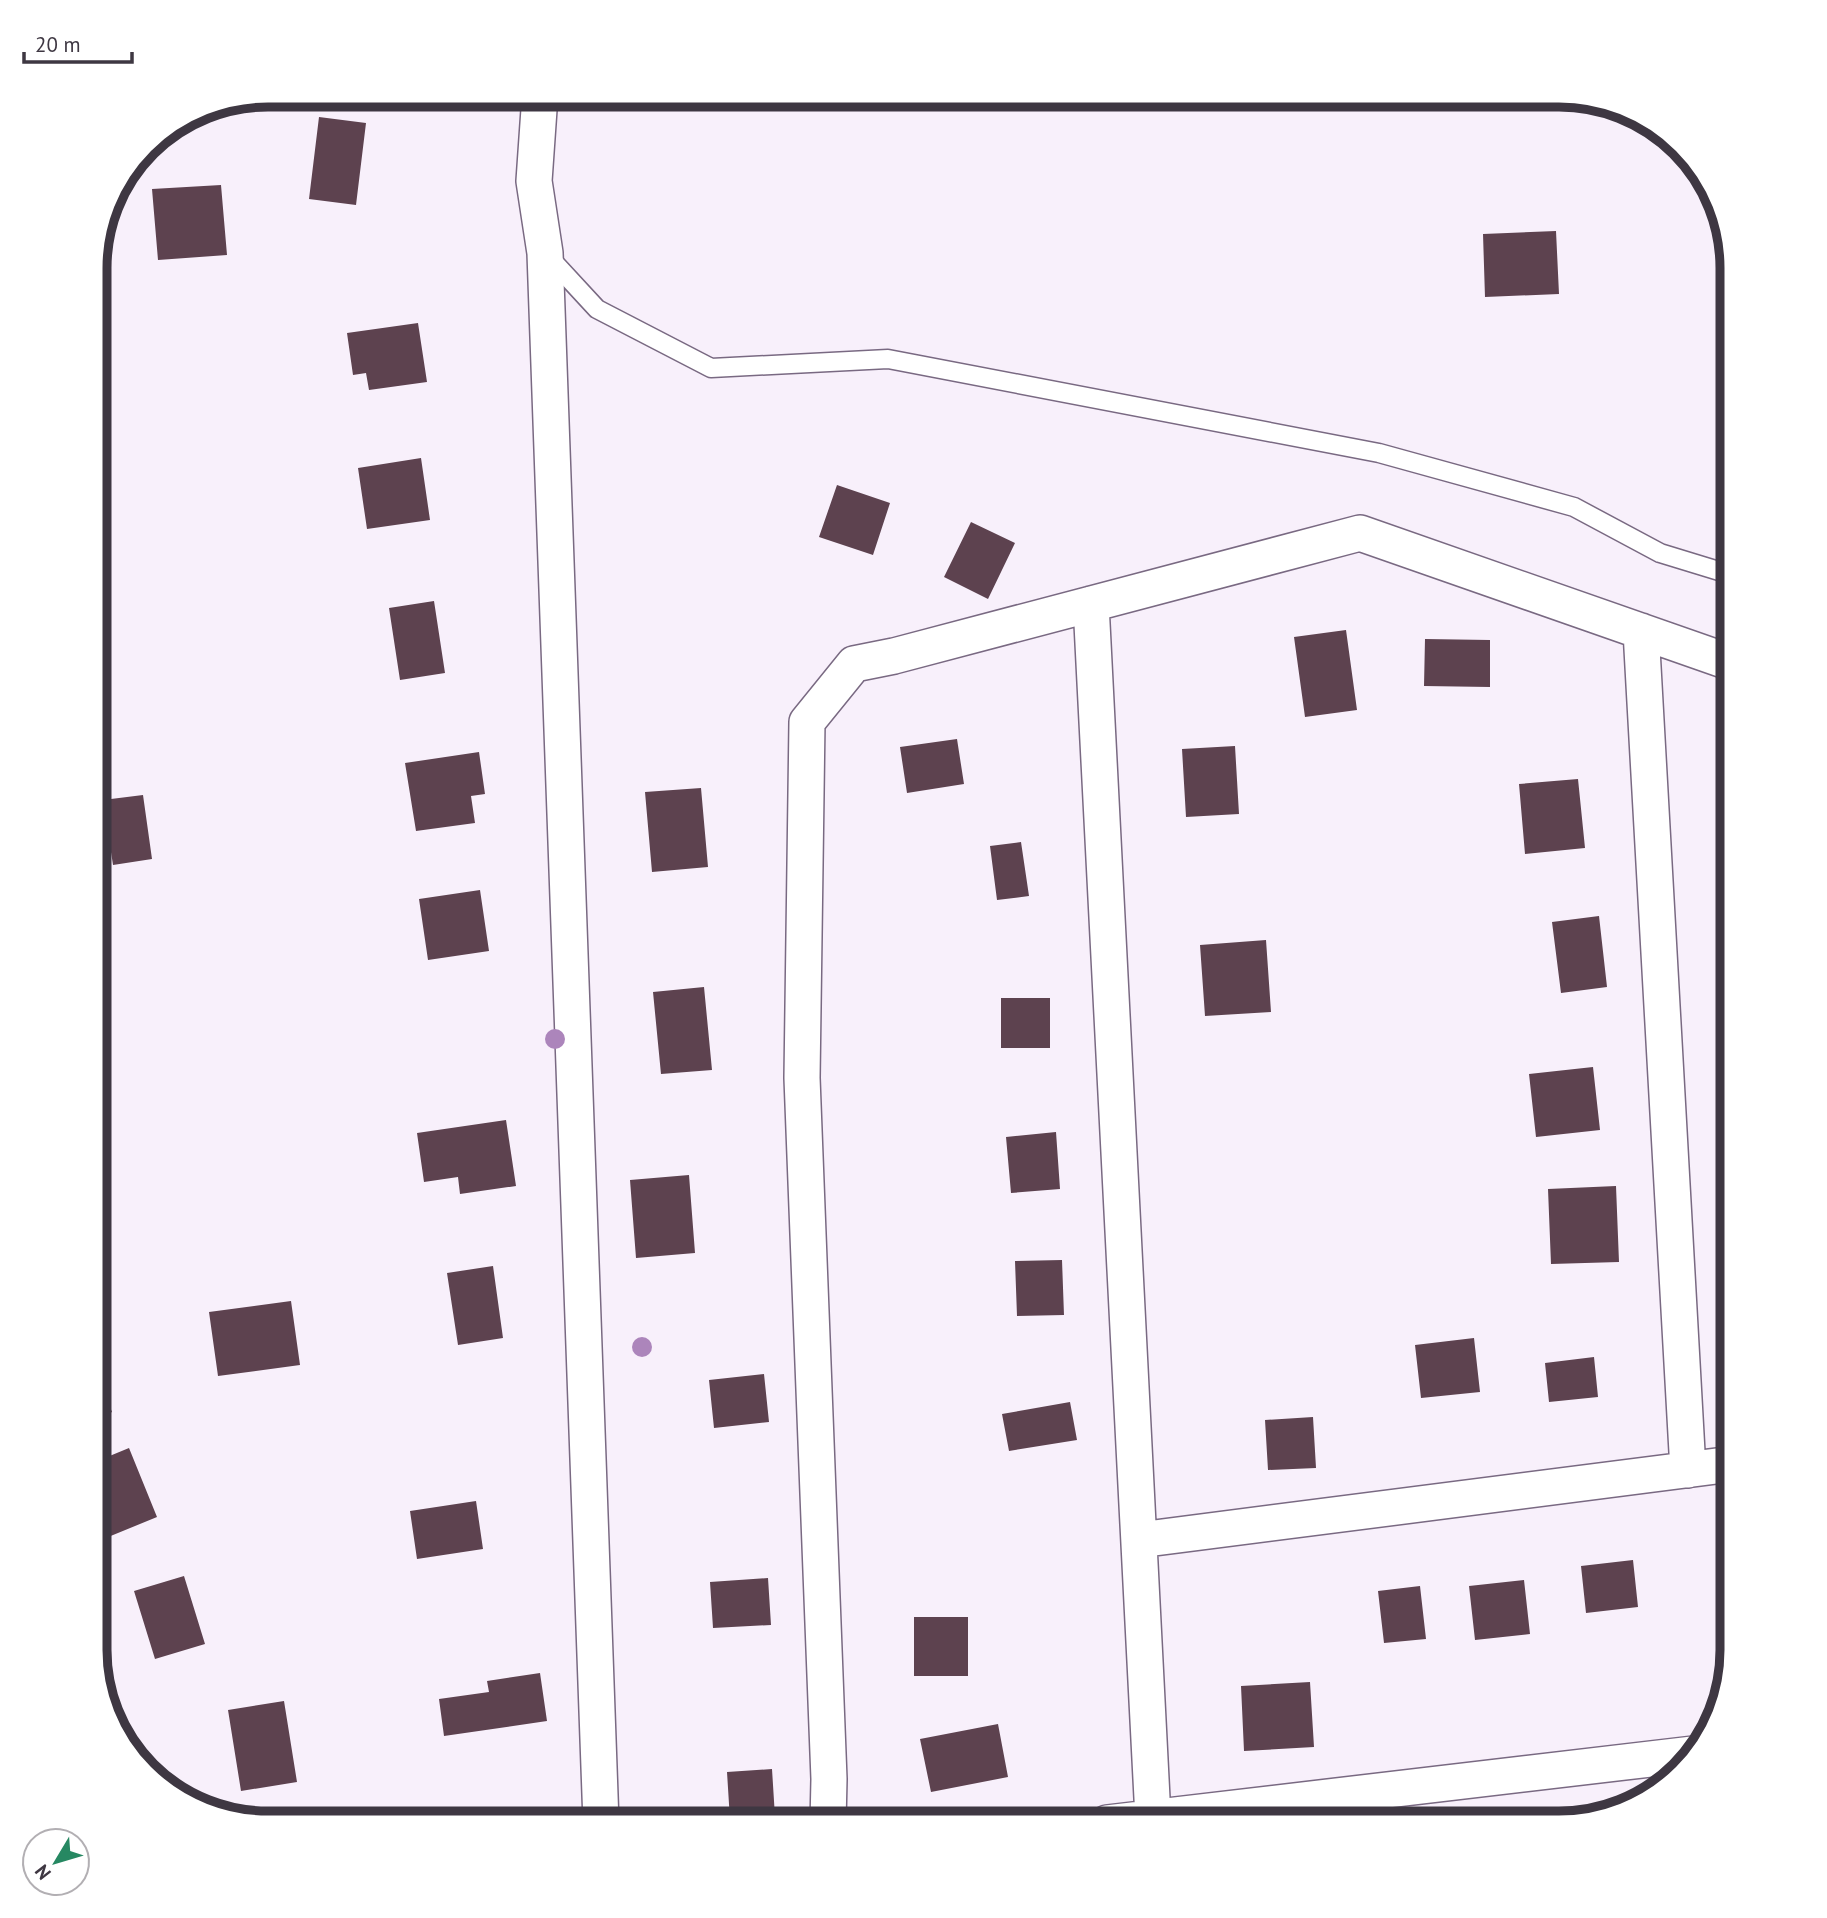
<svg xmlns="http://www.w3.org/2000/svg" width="1827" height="1918" font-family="'PT Sans',sans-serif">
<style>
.building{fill:#5d424f}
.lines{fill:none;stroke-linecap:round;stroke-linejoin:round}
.service-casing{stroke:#796982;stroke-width:21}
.minor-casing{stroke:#796982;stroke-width:38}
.service{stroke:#fff;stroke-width:18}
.minor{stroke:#fff;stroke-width:35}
.tree{fill:#ac85bb}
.rim{fill:none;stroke:#3e3742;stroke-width:9}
</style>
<rect width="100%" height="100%" fill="#f8f0fb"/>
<!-- building -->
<path class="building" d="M319,117L366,123L356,205L309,199Z
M221,185L227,255L158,260L152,189Z
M1556,231L1559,294L1485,297L1483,234Z
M418,323L427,382L369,390L366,373L353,375L347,333Z
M421,458L430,520L367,529L358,468Z
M837,485L890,503L873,555L819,537Z
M971,522L1015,543L988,599L944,577Z
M434,601L445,673L400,680L389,608Z
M1346,630L1357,710L1305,717L1294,637Z
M1425,639L1490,640V687L1424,686Z
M957,739L964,784L907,793L900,747Z
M1235,746L1239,814L1186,817L1182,749Z
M479,752L485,794L471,796L475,823L416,831L405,763Z
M1578,779L1585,848L1525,854L1519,784Z
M701,788L708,867L652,872L645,792Z
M143,795L152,859L113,865L103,800Z
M1021,842L1029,896L997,900L990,846Z
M480,890L489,951L428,960L419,899Z
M1599,916L1607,987L1561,993L1552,922Z
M1266,940L1271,1012L1205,1016L1200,945Z
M704,987L712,1070L661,1074L653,992Z
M1001,998H1050V1048H1001Z
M1593,1067L1600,1130L1536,1137L1529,1074Z
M506,1120L516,1186L460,1194L458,1177L424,1182L417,1133Z
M1056,1132L1060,1189L1011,1193L1006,1137Z
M1732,1158V1204H1731L1725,1159Z
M689,1175L695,1253L636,1258L630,1180Z
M1616,1186L1619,1262L1551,1264L1548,1189Z
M1062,1260L1064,1315L1017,1316L1015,1261Z
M493,1266L503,1338L458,1345L447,1273Z
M291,1301L300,1365L218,1376L209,1312Z
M1474,1338L1480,1392L1421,1398L1415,1345Z
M1594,1357L1598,1397L1549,1402L1545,1363Z
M95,1370L112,1412L95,1420Z
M764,1374L769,1422L714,1428L709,1380Z
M1070,1402L1077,1440L1009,1451L1002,1414Z
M1313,1417L1316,1468L1268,1470L1265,1420Z
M129,1448L157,1517L96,1542L95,1462Z
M476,1501L483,1549L417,1559L410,1511Z
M1633,1560L1638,1607L1586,1613L1581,1566Z
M184,1576L205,1644L155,1659L134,1591Z
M768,1578L771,1625L713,1628L710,1582Z
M1524,1580L1530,1634L1475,1640L1469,1586Z
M1420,1586L1426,1639L1384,1643L1378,1591Z
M914,1617H968V1676H914Z
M540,1673L547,1721L444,1736L439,1699L489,1692L487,1681Z
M1310,1682L1314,1747L1244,1751L1241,1686Z
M284,1701L297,1782L241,1791L228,1710Z
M998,1724L1008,1777L931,1792L920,1739Z
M772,1769L775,1817L730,1820L727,1772Z"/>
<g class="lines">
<!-- service casing -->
<g class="service-casing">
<path id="service" d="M548,256L597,309L711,368L888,359L1379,453L1574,507L1660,553L1732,575"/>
</g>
<!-- minor casing -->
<g class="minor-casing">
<path id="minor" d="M540,95L534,181L545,253L601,1823
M1091,604L1153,1818
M1641,631L1688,1470
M1139,1540L1732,1464
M828,1823L829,1779L802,1078L807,722L854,664L894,656L1360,533L1732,663
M1107,1823L1693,1754"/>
</g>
<!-- service -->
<use href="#service" class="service"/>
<!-- minor -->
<use href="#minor" class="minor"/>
</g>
<!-- trees -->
<g class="tree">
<circle cx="555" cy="1039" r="10"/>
<circle cx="642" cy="1347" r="10"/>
</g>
<!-- crop -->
<path d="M0 0H1827V1918H0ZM268 107H1559A161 161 0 0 1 1720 268V1650A161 161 0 0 1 1559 1811H268A161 161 0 0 1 107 1650V268A161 161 0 0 1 268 107Z" fill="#fff" fill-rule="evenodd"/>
<path class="rim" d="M268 107H1559A161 161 0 0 1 1720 268V1650A161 161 0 0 1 1559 1811H268A161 161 0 0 1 107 1650V268A161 161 0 0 1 268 107Z"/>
<!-- north arrow -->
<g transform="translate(56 1862) rotate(232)"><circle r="33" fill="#ffffff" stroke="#b2afb3" stroke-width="2"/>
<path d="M0-5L12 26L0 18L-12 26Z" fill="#268862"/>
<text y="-10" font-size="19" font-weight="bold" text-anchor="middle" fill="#3e3742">N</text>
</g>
<!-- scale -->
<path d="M24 52v10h108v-10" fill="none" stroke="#3e3742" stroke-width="3.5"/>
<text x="35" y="52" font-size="21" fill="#3e3742" stroke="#ffffff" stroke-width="5" paint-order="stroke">20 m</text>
</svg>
